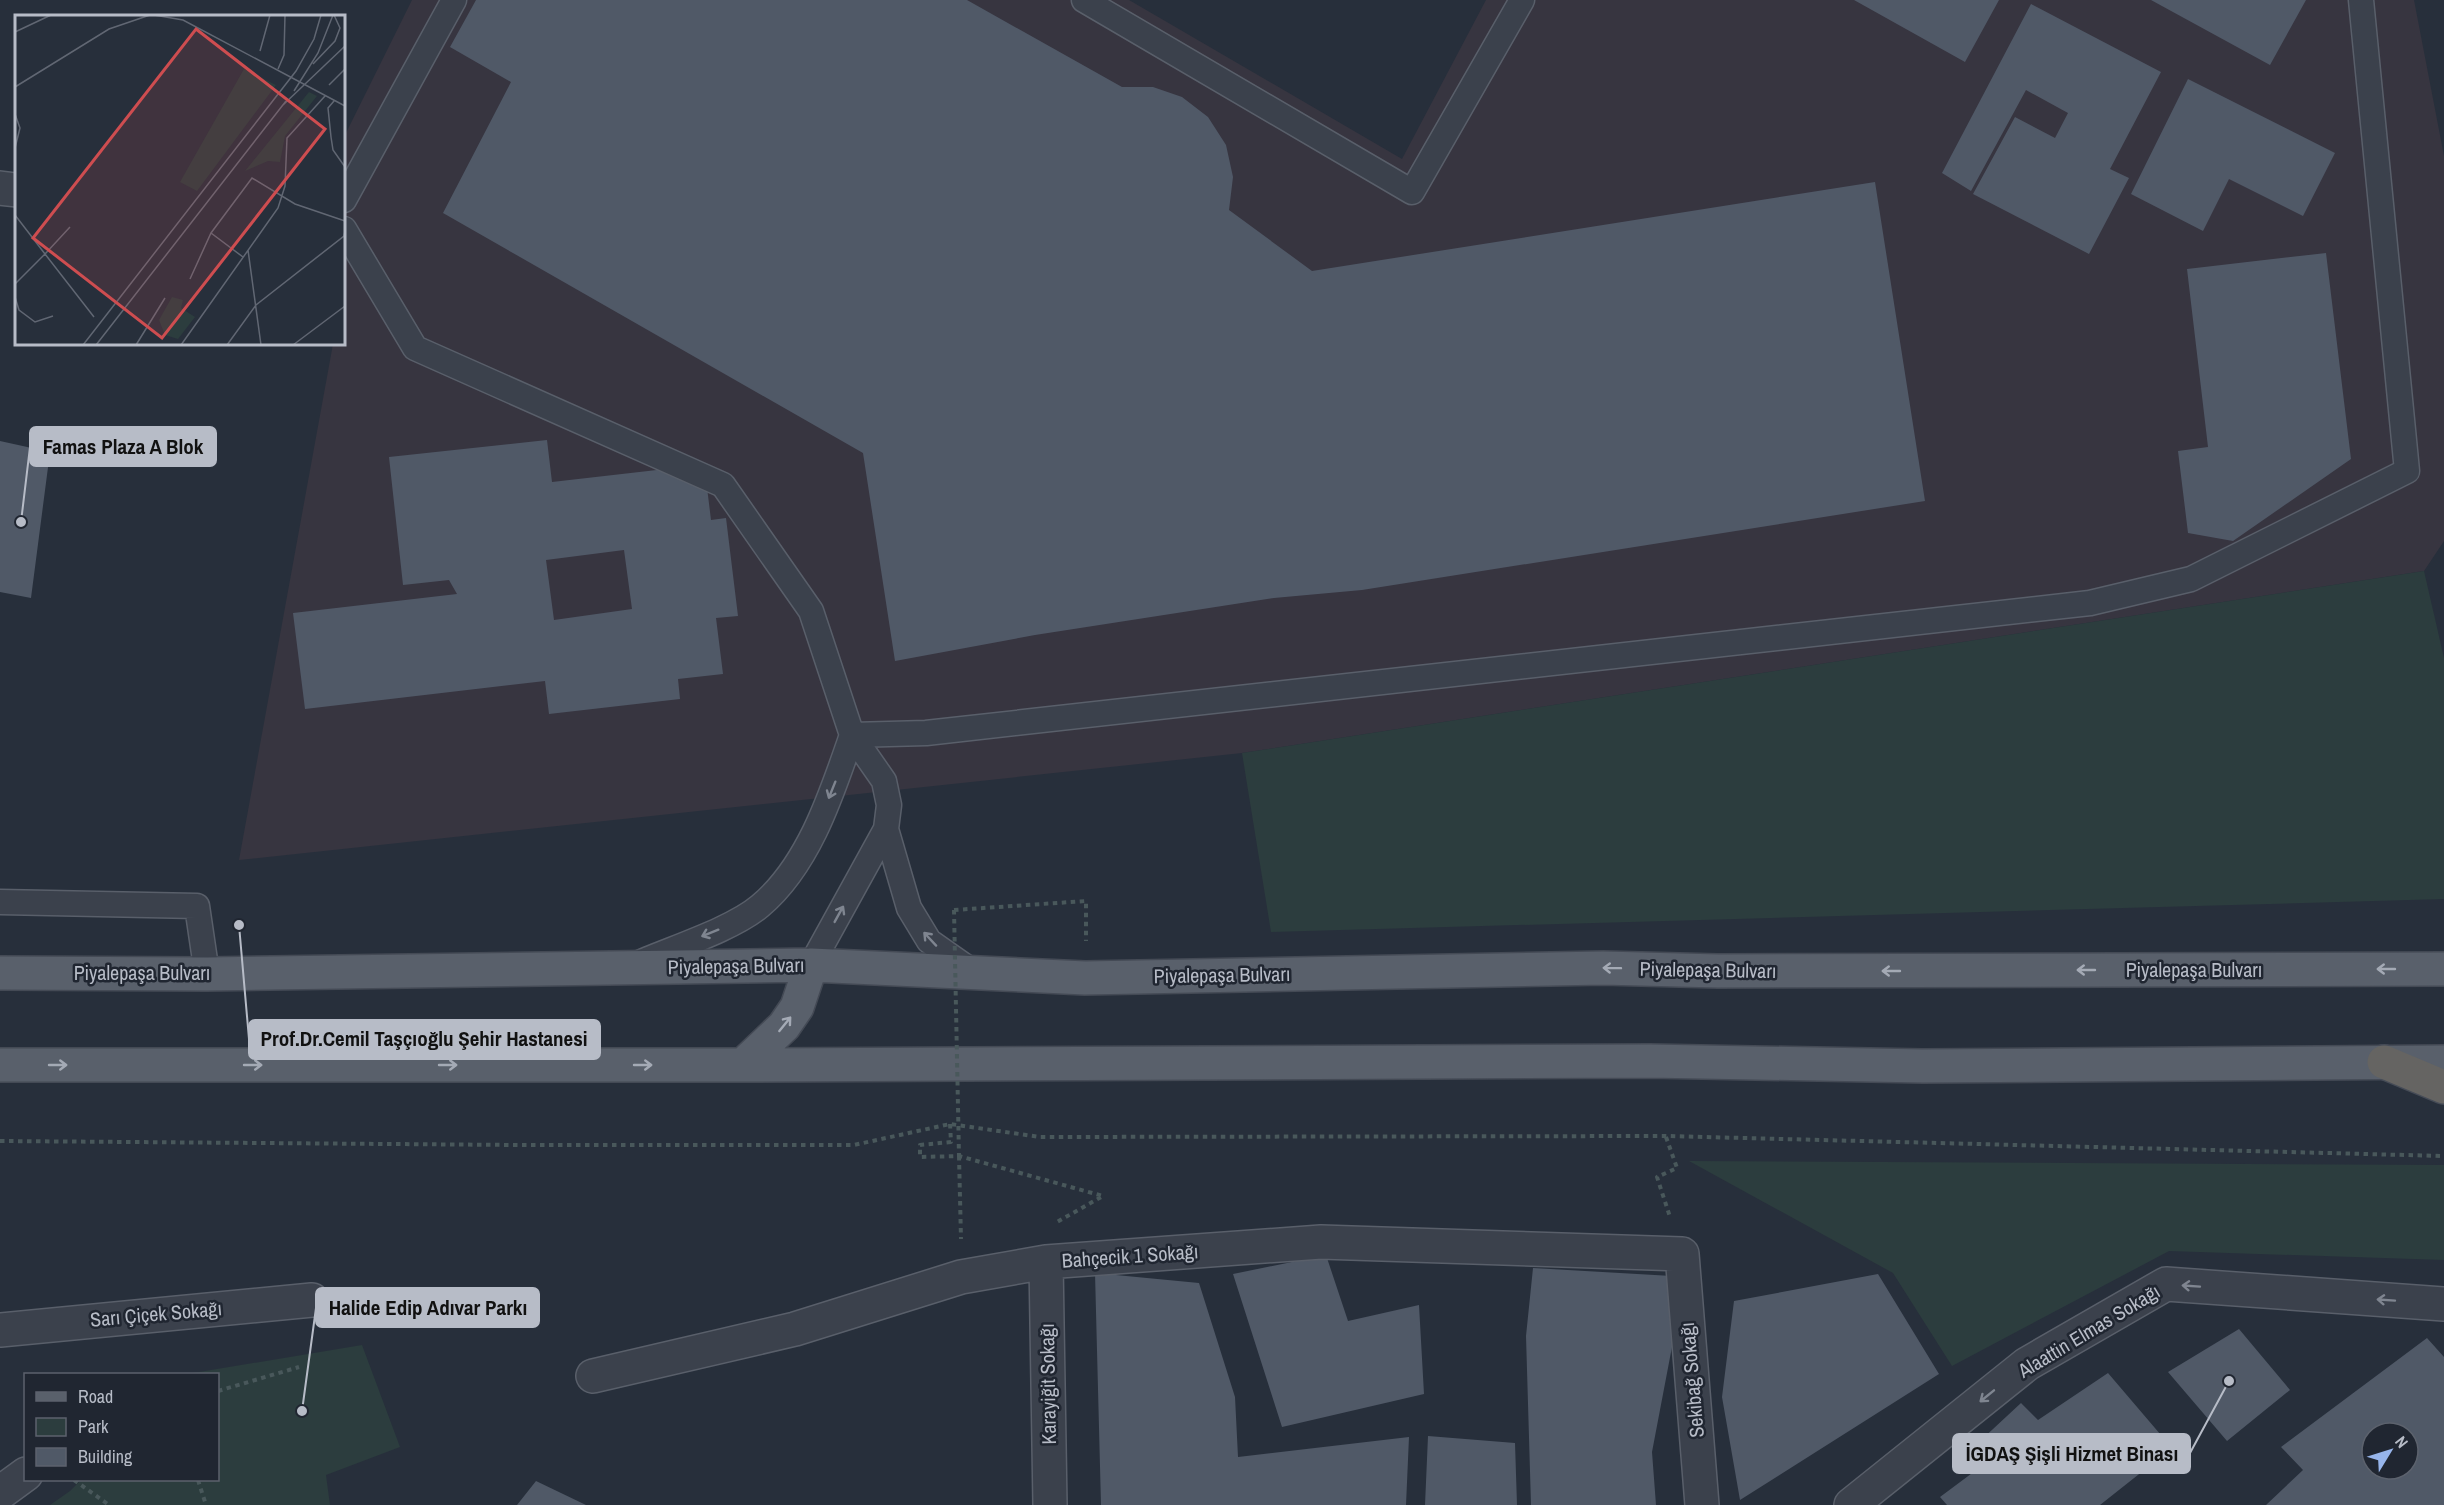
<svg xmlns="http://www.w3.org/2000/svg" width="2444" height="1505" font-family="'Archivo Narrow',sans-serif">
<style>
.medical{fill:#373540}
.green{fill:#2c3d3e}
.building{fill:#505967;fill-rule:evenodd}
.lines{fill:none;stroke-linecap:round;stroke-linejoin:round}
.service-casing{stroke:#595f6a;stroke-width:27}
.minor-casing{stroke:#595f6a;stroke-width:36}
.tertiary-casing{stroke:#595f6a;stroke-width:36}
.primary-casing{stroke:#444a55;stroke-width:36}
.trunk-casing{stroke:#464c57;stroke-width:36}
.path{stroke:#49585b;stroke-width:4;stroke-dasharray:4.5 4.5;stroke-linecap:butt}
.service{stroke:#3b414c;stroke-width:24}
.minor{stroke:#3b414c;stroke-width:33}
.tertiary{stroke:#3b414c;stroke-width:33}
.primary{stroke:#59606b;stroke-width:33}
.trunk{stroke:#656462;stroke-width:33}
.path-bridge{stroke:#49585b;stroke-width:4;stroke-dasharray:4.5 4.5;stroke-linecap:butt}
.oneway{stroke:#7f8590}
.oneway2{stroke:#a4aab5}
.labels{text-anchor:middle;stroke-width:5;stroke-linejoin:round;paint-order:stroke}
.street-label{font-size:20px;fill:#b7bcc7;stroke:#202631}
.inset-road{fill:none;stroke:#616773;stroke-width:1.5}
.view{fill:#ce4d50;fill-opacity:0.15;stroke:#ce4d50;stroke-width:3}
.inset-edge{fill:none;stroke:#b7bcc7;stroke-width:3}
.leader{fill:none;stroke:#b7bcc7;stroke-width:2}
.callout-dot{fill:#b7bcc7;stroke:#202631;stroke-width:2}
.callout{fill:#b7bcc7;stroke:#b7bcc7;stroke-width:2}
.callout-label{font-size:21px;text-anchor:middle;font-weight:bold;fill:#111}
</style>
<rect width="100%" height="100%" fill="#272f3b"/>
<!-- medical -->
<path class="medical" d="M412,0H1129L1402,159L1486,0H2414L2444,156V541L2424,571L1242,753L239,860L333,344H344V137Z"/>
<!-- green -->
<path class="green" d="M2424,571L2444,658V899L1271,932L1242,753Z
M1689,1161L2444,1165V1260L2169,1251L1952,1366L1893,1273Z
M362,1345L400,1447L326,1475L330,1505H50L70,1491L81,1480H218V1374H187Z"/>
<!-- building -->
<path class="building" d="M476,0H967L1122,87H1153L1182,97L1208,117L1226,145L1233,177L1229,210L1312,271L1875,182L1925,501L1362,590L1274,598L1035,635L895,661L863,453L443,213L511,82L450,47Z
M1854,0H1999L1965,62Z
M2151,0H2306L2270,65Z
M2031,4L2161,72L2110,169L2129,178L2089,254L1973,194L2015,117L2055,138L2068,113L2026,90L1971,191L1942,173Z
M2188,79L2335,153L2303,216L2229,179L2203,231L2131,194Z
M2326,253L2351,459L2233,541L2188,533L2178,451L2208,447L2187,269Z
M547,440L552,482L683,467L684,481L706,479L711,520L726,518L738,616L716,618L723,674L678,679L680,699L549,714L545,681L305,709L293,613L457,594L449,580L403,585L389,457ZM624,550L632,609L554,620L546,560Z
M0,441L50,452L31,598L0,592Z
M1326,1255L1348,1321L1419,1305L1424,1394L1282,1427L1233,1274Z
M1533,1268L1672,1276L1675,1331L1652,1452L1656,1505H1531L1526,1336Z
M1095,1273L1199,1283L1235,1397L1238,1457L1409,1437L1406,1505H1101Z
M1878,1274L1939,1374L1740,1500L1722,1397L1734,1301Z
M2239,1329L2290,1390L2227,1441L2168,1372Z
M2427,1338L2444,1357V1505H2266L2303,1470L2281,1447ZM2372,1433H2408V1469H2372Z
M2108,1373L2172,1448L2100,1505H1947L1940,1497L1991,1459L1979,1442L2021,1403L2038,1420Z
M1428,1436L1515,1443L1517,1505H1425Z
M536,1481L586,1505H517Z"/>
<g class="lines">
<!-- service casing -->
<g class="service-casing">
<path id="service" d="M1084,0L1412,192L1522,0
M344,200L454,0
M344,229L415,348L723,485L811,611L852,735L926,733L2090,603L2191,579L2407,471L2361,0
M886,829L909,908L929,941L976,974
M0,902L197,906L207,974
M639,963C673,948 733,929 760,906C809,865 832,793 852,735
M811,965L886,829L889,805L884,781L852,735"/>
</g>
<!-- minor casing -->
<g class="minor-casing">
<path id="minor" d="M0,188L16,190
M1046,1262L1050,1505
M0,1330L312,1300
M593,1376L795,1329L961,1277L1046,1262L1321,1242L1682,1254L1702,1505
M0,1493L26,1474"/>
</g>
<!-- tertiary casing -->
<g class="tertiary-casing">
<path id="tertiary" d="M1851,1505L2027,1364L2166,1284L2444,1304"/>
</g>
<!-- primary casing -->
<g class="primary-casing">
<path id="primary" d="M0,973L207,974L811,965L1085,978L1603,968L1718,971L2444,969
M0,1065H743L1650,1061L1923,1066L2444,1062
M743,1065L784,1026L797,1007L811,965"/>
</g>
<!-- trunk casing -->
<g class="trunk-casing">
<path id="trunk" d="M2384,1062L2444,1087"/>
</g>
<!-- path -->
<path class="path" d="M954,910L1086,901V941
M950,1124L951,1142L920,1145V1157L959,1156L1103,1196L1057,1222
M1666,1137L1677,1168L1657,1177L1670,1217
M0,1141L519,1145H854L950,1124L1040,1137L1666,1136L2444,1156
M959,1156L961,1239
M218,1391L299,1367
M74,1480L109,1505
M198,1480L206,1505"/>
<!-- service -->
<use href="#service" class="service"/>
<!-- minor -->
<use href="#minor" class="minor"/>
<!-- tertiary -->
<use href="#tertiary" class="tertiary"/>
<!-- primary -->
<use href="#primary" class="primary"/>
<!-- trunk -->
<use href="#trunk" class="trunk"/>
<!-- path-bridge -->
<path class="path-bridge" d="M954,910L959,1156"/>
</g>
<!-- one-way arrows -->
<defs><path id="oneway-shaft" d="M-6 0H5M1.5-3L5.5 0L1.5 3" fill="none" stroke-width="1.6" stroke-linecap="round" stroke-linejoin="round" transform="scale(1.5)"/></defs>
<g class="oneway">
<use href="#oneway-shaft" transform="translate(832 790) rotate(112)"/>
<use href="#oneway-shaft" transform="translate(839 914) rotate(-61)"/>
<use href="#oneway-shaft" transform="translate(710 933) rotate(158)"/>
<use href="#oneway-shaft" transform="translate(930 939) rotate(-133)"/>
<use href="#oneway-shaft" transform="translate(2191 1286) rotate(-176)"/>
<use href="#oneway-shaft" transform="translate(2386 1300) rotate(-176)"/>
<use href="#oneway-shaft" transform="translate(1987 1396) rotate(141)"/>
</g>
<g class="oneway2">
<use href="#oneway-shaft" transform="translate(1612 968) rotate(-179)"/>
<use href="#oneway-shaft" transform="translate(2386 969) rotate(180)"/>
<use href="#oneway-shaft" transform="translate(2086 970) rotate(180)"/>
<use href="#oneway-shaft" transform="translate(1891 971) rotate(180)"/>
<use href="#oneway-shaft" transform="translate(785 1024) rotate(-51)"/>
<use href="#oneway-shaft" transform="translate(58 1065)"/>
<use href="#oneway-shaft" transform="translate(253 1065)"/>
<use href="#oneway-shaft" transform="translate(448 1065)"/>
<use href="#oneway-shaft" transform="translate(643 1065)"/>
</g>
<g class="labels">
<!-- street labels -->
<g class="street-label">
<text transform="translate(736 966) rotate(-1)" y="7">Piyalepaşa Bulvarı</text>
<text transform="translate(1708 970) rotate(1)" y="7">Piyalepaşa Bulvarı</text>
<text x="2194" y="977">Piyalepaşa Bulvarı</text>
<text x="142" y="980">Piyalepaşa Bulvarı</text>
<text transform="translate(1222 975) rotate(-1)" y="7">Piyalepaşa Bulvarı</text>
<text transform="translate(1130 1256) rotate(-4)" y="7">Bahçecik 1 Sokağı</text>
<text transform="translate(156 1314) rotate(-5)" y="7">Sarı Çiçek Sokağı</text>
<text transform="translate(2089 1331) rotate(-31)" y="7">Alaattin Elmas Sokağı</text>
<text transform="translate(1692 1380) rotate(-95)" y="7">Sekibağ Sokağı</text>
<text transform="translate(1048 1384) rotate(-91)" y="7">Karayiğit Sokağı</text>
</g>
</g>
<!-- overview -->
<g transform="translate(15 15)">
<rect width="330" height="330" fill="#272f3b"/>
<path d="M229,54L261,70L182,176L165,167ZM294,77L302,81L270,121L265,147L253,146L230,156ZM157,282L168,285L166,293L180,302L163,324L150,320L144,305Z" fill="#2c3d3e"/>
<path class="inset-road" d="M139,0L168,5L330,91M0,17L36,0M245,36L255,0M298,49L320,26L325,13L319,0M263,54L269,40L270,0M314,70L330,54M0,72L94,14L135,0M279,76L303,38L318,0M319,86L313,93L316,122L318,135L330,152M268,90L330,31M0,99L5,113L0,133M0,200L30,239L0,269M55,212L30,239L79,302M196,218L228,242M233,235L246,330M175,264L196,218L237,163L280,189L330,206M0,282L4,295L20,307L38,301M68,330L281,56L299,24L306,0M81,330L271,86M121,330L150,283M166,330L263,193L270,171L272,123L310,81M212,330L241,290L329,221L330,216M278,330L330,291"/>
<path class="view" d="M181,14L310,114L147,323L18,223Z"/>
<rect width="330" height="330" class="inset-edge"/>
</g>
<!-- callouts -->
<path class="leader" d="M21 522L30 447M239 925L249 1039M302 1411L316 1308M2229 1381L2190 1453"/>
<g class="callout-dot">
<circle cx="21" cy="522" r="6"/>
<circle cx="239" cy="925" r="6"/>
<circle cx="302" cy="1411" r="6"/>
<circle cx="2229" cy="1381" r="6"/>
</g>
<g class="callout">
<rect x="30" y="427" width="186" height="39" rx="6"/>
<rect x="249" y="1020" width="351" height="39" rx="6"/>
<rect x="316" y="1288" width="223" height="39" rx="6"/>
<rect x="1953" y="1434" width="237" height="39" rx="6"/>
</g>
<g class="callout-label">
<text x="123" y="454">Famas Plaza A Blok</text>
<text x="424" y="1046">Prof.Dr.Cemil Taşçıoğlu Şehir Hastanesi</text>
<text x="428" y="1315">Halide Edip Adıvar Parkı</text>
<text x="2072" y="1461">İGDAŞ Şişli Hizmet Binası</text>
</g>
<!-- legend -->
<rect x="24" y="1373" width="195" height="108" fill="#202631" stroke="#5c626d" stroke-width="1.5"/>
<rect x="36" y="1392" width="30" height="9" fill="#59606b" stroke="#5c626d" stroke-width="1.5"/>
<text x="78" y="1403" font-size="18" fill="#b7bcc7">Road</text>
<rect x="36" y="1418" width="30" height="18" fill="#2c3d3e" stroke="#5c626d" stroke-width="1.5"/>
<text x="78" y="1433" font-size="18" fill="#b7bcc7">Park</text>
<rect x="36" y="1448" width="30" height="18" fill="#505967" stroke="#5c626d" stroke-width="1.5"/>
<text x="78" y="1463" font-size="18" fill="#b7bcc7">Building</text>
<!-- north arrow -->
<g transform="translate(2390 1451) rotate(52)"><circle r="28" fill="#202631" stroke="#5c626d" stroke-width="1.5"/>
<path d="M0-4.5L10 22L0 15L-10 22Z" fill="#97b5eb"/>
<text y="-9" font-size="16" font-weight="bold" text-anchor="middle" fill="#b7bcc7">N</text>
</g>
</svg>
